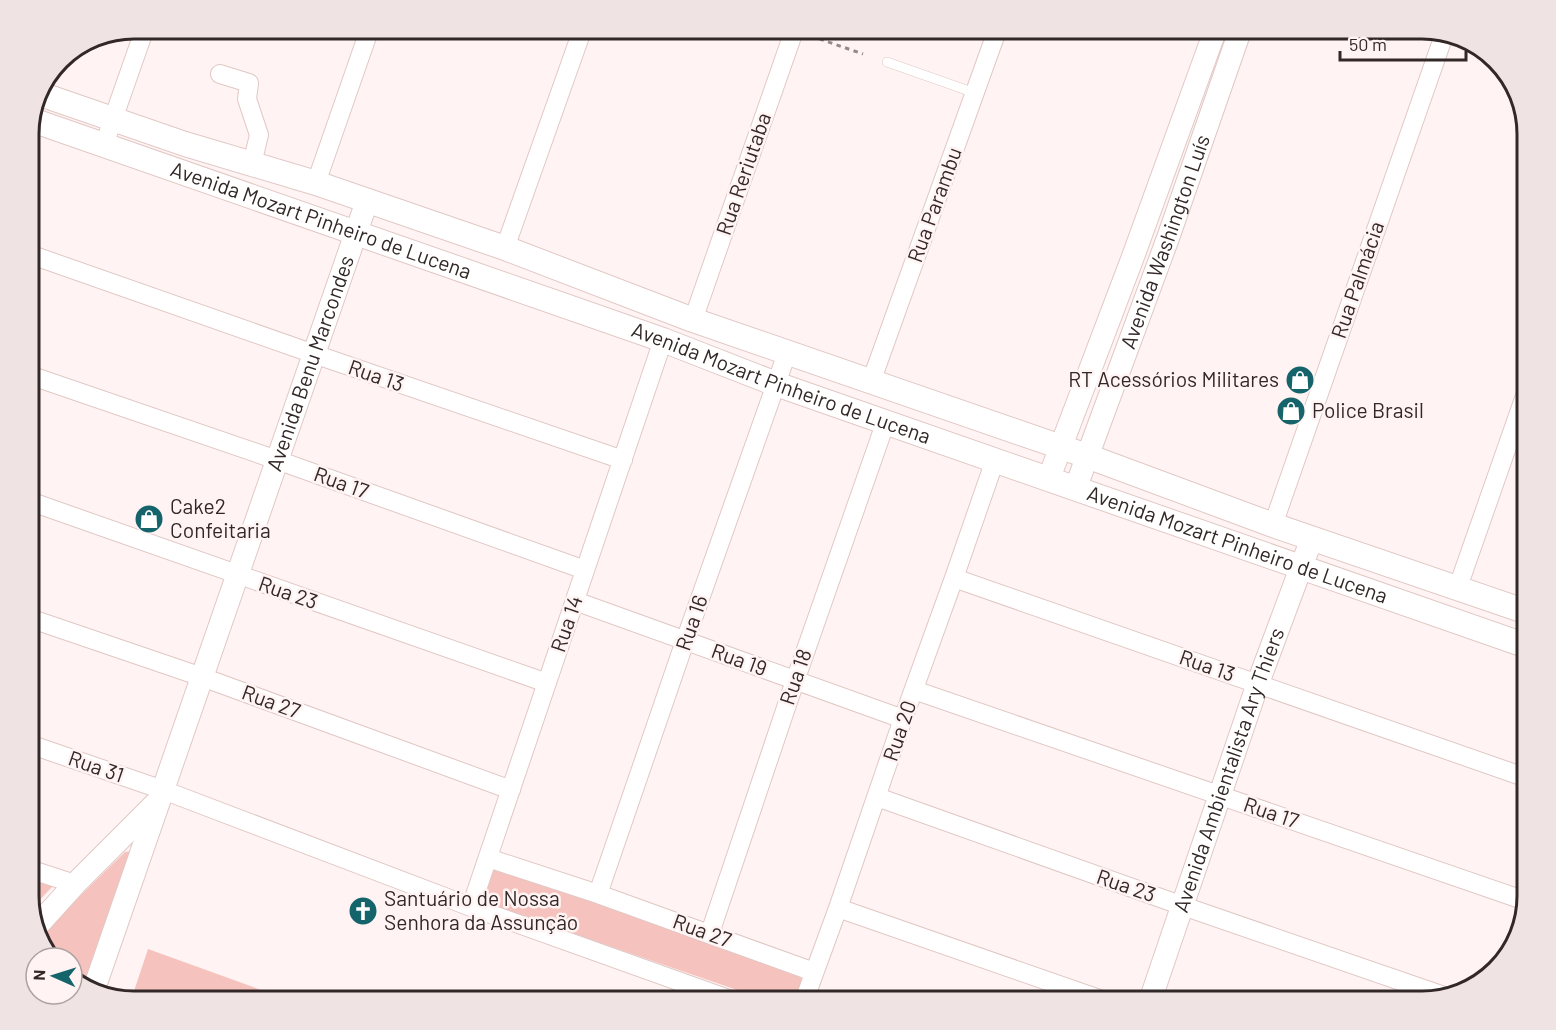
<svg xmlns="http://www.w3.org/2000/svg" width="1556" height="1030" font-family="Barlow,sans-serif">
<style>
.green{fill:#f6c2bd}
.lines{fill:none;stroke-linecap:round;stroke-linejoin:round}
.service-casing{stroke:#e1c8c5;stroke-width:10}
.minor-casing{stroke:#e1c8c5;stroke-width:20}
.tertiary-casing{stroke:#e1c8c5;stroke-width:24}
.secondary-casing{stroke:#e1c8c5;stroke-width:26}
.path{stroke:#958a89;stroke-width:3;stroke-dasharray:4.5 4.5;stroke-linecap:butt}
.service{stroke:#fff;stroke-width:9}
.minor{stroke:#fff;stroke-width:18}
.tertiary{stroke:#fff;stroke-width:22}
.secondary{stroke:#fff;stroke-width:24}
.labels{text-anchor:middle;stroke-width:5;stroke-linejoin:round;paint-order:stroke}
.street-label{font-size:21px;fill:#322827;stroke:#fff4f3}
.poi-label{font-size:21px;fill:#322827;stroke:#fff4f3;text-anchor:start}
.rim{fill:none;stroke:#322827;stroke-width:3}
</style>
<rect width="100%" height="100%" fill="#fff4f3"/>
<!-- green -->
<path class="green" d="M131,851L84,986L75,983L72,980V958H51L42,948L39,936L125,852Z
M500,869L797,970C806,981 801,990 796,1001H769L487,904L483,895L489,875L494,870Z
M29,877L53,886L31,909L29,902Z
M148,949L264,991L260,1001L131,1000Z"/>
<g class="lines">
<!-- service casing -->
<g class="service-casing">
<path id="service" d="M887,62L975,93"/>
</g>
<!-- minor casing -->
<g class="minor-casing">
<path id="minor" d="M220,74L249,83L247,99L259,135L252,164
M104,145L145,28
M316,183L370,28
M505,248L583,28
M29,254L314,354L623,460
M693,320L795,28
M29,375L277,460L585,570
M871,382L998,28
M29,501L547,683
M1273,525L1444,35
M954,578L1527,778
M1458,587L1527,390
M575,601L903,719
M29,618L202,677L511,790
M914,690L1526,901
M29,744L163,790L471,907L734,1001
M877,797L1183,906L1444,996
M488,858L598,894L814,972
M29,869L75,884
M598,894L685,641L787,353
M471,907L663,340
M838,908L1105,1001
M710,933L795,681L886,421
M804,1001L838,908L903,719L954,578L995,460"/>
</g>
<!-- tertiary casing -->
<g class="tertiary-casing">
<g id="tertiary">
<path d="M1049,478L1134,254L1216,28"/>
<path id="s1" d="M1076,487L1168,238L1241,28"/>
<path d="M36,927L75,884L156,803"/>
<path id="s2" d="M94,989L367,201"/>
<path id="s3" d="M1150,1001L1258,683L1312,538"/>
</g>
</g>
<!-- secondary casing -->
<g class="secondary-casing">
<g id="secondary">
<path d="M43,95L185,144L316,183L505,248L693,320L1087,456L1273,525L1527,612"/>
<path id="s4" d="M32,120L663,340L776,384L1527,646"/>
</g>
</g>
<!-- path -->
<path class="path" d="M811,36L863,54"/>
<!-- service -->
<use href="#service" class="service"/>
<!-- minor -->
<use href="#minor" class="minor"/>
<!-- tertiary -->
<use href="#tertiary" class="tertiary"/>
<!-- secondary -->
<use href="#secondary" class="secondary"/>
</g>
<!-- icons -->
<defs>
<g id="shop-disc" transform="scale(1.5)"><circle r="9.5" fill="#16646b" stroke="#fff4f3"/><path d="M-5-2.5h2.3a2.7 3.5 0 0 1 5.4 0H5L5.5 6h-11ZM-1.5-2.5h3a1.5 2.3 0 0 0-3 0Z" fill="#fff"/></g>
<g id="church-disc" transform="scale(1.5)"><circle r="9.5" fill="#16646b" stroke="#fff4f3"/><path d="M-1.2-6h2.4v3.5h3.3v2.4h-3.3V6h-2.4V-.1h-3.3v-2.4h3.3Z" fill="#fff"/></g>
</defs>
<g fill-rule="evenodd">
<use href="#shop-disc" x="1300" y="380"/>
<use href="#shop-disc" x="1291" y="411"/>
<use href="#shop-disc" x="149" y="519"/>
<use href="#church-disc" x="363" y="911"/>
</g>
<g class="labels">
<!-- street labels -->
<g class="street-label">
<text transform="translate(744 174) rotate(-71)" y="7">Rua Reriutaba</text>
<text transform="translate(935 205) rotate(-70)" y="7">Rua Parambu</text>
<text dy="7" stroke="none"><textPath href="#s4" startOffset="306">Avenida Mozart Pinheiro de Lucena</textPath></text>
<text dy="7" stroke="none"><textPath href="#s1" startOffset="261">Avenida Washington Luís</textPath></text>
<text transform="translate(1358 280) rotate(-71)" y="7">Rua Palmácia</text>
<text dy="7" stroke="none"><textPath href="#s2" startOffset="662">Avenida Benu Marcondes</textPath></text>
<text transform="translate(376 376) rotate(19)" y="7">Rua 13</text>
<text dy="7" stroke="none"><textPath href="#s4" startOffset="794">Avenida Mozart Pinheiro de Lucena</textPath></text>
<text transform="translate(341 483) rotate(20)" y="7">Rua 17</text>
<text dy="7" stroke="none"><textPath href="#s4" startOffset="1278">Avenida Mozart Pinheiro de Lucena</textPath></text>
<text transform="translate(288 593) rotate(19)" y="7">Rua 23</text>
<text transform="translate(692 623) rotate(-71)" y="7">Rua 16</text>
<text transform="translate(567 624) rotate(-71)" y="7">Rua 14</text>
<text transform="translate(739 660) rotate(20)" y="7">Rua 19</text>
<text transform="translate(1207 666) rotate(19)" y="7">Rua 13</text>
<text transform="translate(796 677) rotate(-71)" y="7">Rua 18</text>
<text transform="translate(271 702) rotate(20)" y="7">Rua 27</text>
<text transform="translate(900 731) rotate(-71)" y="7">Rua 20</text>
<text transform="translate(96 767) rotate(19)" y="7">Rua 31</text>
<text dy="7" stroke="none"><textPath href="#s3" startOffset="244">Avenida Ambientalista Ary Thiers</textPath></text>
<text transform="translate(1271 813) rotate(19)" y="7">Rua 17</text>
<text transform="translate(1126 886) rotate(19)" y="7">Rua 23</text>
<text transform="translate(702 931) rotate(20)" y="7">Rua 27</text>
</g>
<!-- poi labels -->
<g class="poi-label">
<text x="1279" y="387" text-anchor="end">RT Acessórios Militares</text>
<text x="1312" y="418">Police Brasil</text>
<text x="170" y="514">Cake2<tspan x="170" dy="24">Confeitaria</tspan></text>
<text x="384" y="906">Santuário de Nossa<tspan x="384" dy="24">Senhora da Assunção</tspan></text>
</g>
</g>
<!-- crop -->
<path d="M0 0H1556V1030H0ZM134 39H1422A95 95 0 0 1 1517 134V896A95 95 0 0 1 1422 991H134A95 95 0 0 1 39 896V134A95 95 0 0 1 134 39Z" fill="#efe4e3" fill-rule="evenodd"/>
<path class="rim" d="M134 39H1422A95 95 0 0 1 1517 134V896A95 95 0 0 1 1422 991H134A95 95 0 0 1 39 896V134A95 95 0 0 1 134 39Z"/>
<!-- north arrow -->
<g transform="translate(54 976) rotate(273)"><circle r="28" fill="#fff4f3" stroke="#ada2a1" stroke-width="1.5"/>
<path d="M0-4.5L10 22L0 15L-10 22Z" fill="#16646b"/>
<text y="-9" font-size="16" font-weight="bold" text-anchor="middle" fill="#322827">N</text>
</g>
<!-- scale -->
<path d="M1340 51v9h126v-9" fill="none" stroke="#322827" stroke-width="3"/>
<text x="1349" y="51" font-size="18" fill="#322827" stroke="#fff4f3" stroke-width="4.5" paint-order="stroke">50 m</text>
</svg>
